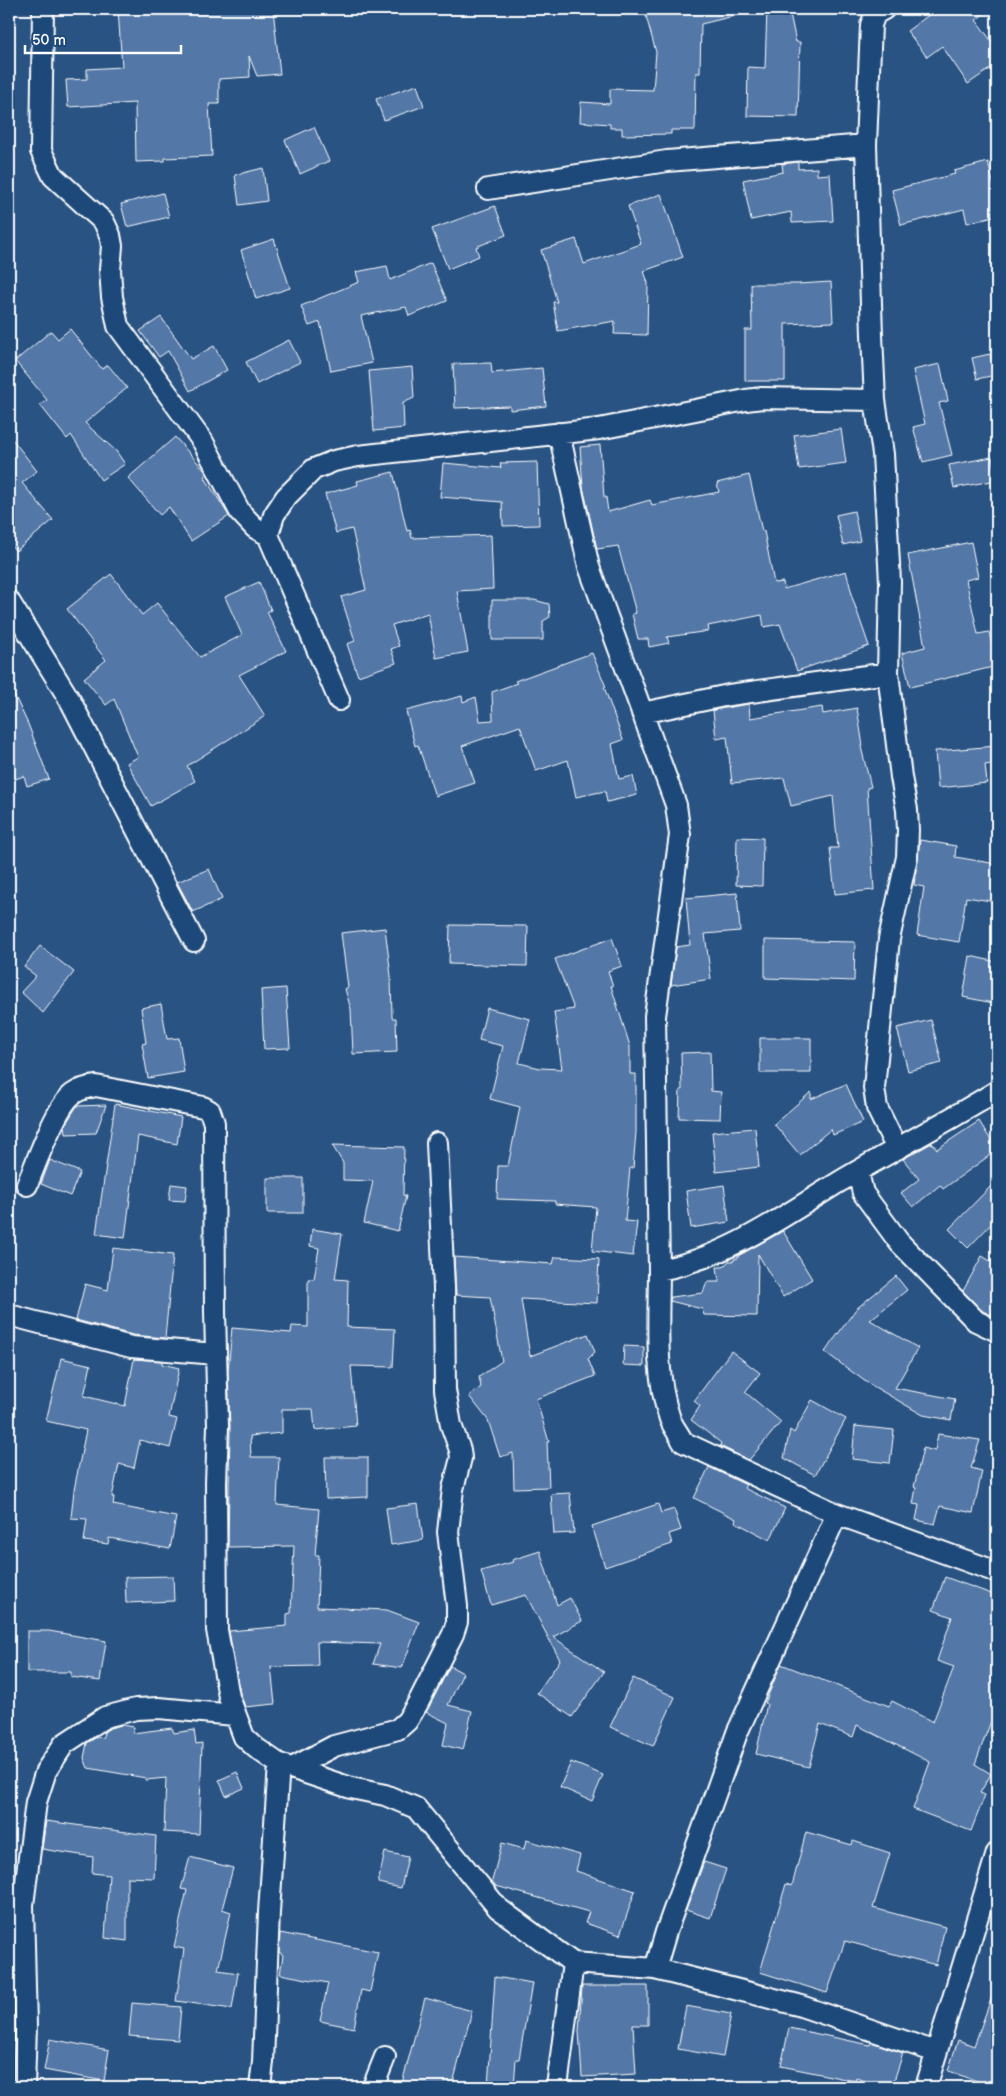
<svg xmlns="http://www.w3.org/2000/svg" width="1006" height="2096" font-family="'Balsamiq Sans',sans-serif">
<style>
.building{fill:#5377a6;stroke:#fff}
.lines{fill:none;stroke-linecap:round;stroke-linejoin:round}
.minor-casing{stroke:#fff;stroke-width:24}
.minor{stroke:#1f4a7a;stroke-width:20}
</style>
<rect width="100%" height="100%" fill="#295383"/>
<filter id="ink" filterUnits="userSpaceOnUse"><feTurbulence type="fractalNoise" baseFrequency=".02" numOctaves="2"/><feDisplacementMap in="SourceGraphic" scale="10" xChannelSelector="R" yChannelSelector="G"/><feConvolveMatrix kernelMatrix="1 2 1 2 8 2 1 2 1" color-interpolation-filters="sRGB"/></filter>
<g filter="url(#ink)">
<!-- building -->
<path class="building" d="M118,9H273L280,74L257,76L249,56L250,77L219,79V104H209L212,156L165,158V161L136,162L135,103L68,107L66,80L87,79V69L122,67Z
M644,9H738V15L701,24L700,73H696L695,130H671V134L622,135V128H610V124L580,122L581,102L610,104V89L653,90L656,52Z
M767,9H789L796,42H800L798,117L747,116L748,67L765,68Z
M937,9H990L976,20L997,49V64L968,84L942,46L927,57L907,31Z
M417,85L424,106L384,120L376,99Z
M314,127L329,161L300,174L285,140Z
M798,162V169L817,168V175L830,174L833,221L792,223L791,212L751,220L743,180L783,172L782,164Z
M988,162L997,198V215L967,223L964,209L901,225L892,190L955,174L954,171Z
M263,168L267,201L239,205L235,175Z
M163,193L169,217L127,227L121,204Z
M661,194L683,257L644,271L648,283L647,335L614,334L615,321L558,331L553,302H557L541,250L576,239L584,264L641,244L628,206Z
M495,206L506,235L476,247L479,256L448,269L432,229Z
M274,239L290,288L256,299L241,250Z
M431,263L447,301L409,316L406,307L361,316L372,363L331,371L320,322L309,326L301,306L359,282L356,272L387,266L390,280Z
M831,282L833,322L785,324V381H745V330H752L751,284H798Z
M161,317L191,359L214,346L227,370L190,391L168,351L159,357L140,331Z
M70,329L102,369L108,365L127,388L85,423L116,451L125,464L101,480L71,435L67,439L40,405L47,400L15,361L51,331L58,339Z
M289,340L300,362L257,384L246,362Z
M990,354L995,375L977,379L972,358Z
M491,363L492,373L542,368L546,406L510,410V406L455,408L453,364Z
M940,364L948,401L939,403L952,455L923,462L913,427L925,424L913,370Z
M412,367L414,398L403,403L404,428L374,431L369,371Z
M841,429L846,463L799,469L794,435Z
M9,435L37,471L22,483L53,520L16,551L9,543Z
M175,437L205,471L206,474L204,476L229,516L191,541L169,507L160,515L128,478Z
M600,445L604,497H606L608,512L650,500L652,505L719,492L717,483L749,475L762,531H764L774,583L783,582L784,589L846,571L852,594H851L869,646L797,671L780,624L764,627L762,615L708,626L709,631L667,637L669,643L649,647L648,639H638L632,614L636,613L618,546L597,549L583,487L580,447Z
M992,457L997,480L954,488L949,465Z
M537,462L539,525L503,526L502,502L440,497L443,463L501,468L500,463Z
M393,472L407,531L410,530L412,538L491,535L493,589L457,591L468,652L436,658L428,613L392,625L399,646L391,649L396,663L358,676L347,644L355,641L341,597L366,590L352,529L336,533L325,494L358,485L357,481Z
M854,511L860,541L843,545L836,515Z
M971,542L978,577L966,580L978,634L989,632L997,666L910,687L902,653L925,647L908,555Z
M111,574L142,615L157,603L200,657L242,635L225,597L259,582L271,610L267,612L286,651L239,675L265,716L187,766L195,781L151,806L127,763L138,757L114,699L106,705L84,678L106,660L67,609Z
M492,600H534L549,604L550,617L543,621V640H492Z
M592,653L606,687H604L623,740L612,744L619,779L633,776L637,795L607,802L605,791L576,797L568,760L536,771L520,726L462,746L475,783L435,796L418,745L415,746L406,711L462,696L463,702L476,697L480,721L493,720L492,692L517,683L515,681Z
M9,684L28,724L49,779L27,786L24,776L9,781Z
M749,704L750,718L822,707L823,714L857,708L863,746L861,747L871,787L867,788L874,890L835,894L830,848H838L833,796L791,806L784,778L732,783L727,737L716,739L713,710Z
M997,746V763L985,765L987,783L938,788L935,751Z
M737,837L763,838L762,886L736,885Z
M920,840L956,846L955,857L997,864V902L966,897L959,942L917,935L924,887L914,885Z
M209,869L222,899L193,912L177,882Z
M737,893L740,931L705,934L711,979L671,985L676,947L690,945L686,898Z
M450,925L528,926L527,966L449,964Z
M385,928L391,976L392,1018H396L397,1052L353,1054L351,1009L345,989L348,987L341,933Z
M612,938L622,966L608,971L613,986H611L630,1046V1074H636V1132L633,1168H630L625,1221L637,1222L633,1256L592,1251L596,1207L555,1204V1201L497,1199L498,1166H508L520,1107L490,1099L503,1046L479,1040L487,1008L530,1019L519,1063L540,1068L562,1069L554,1012L574,1009L555,959Z
M765,940L855,942L854,981L765,978Z
M40,946L74,972L43,1013L21,992L36,976L24,967Z
M970,956L997,962V984L993,1003L963,997Z
M286,988L290,1048L264,1049L261,990Z
M161,1004L167,1039L179,1038L184,1072L148,1078L142,1044L146,1043L141,1008Z
M931,1020L942,1063L908,1071L897,1028Z
M760,1038H811V1073H760Z
M710,1052L711,1091L721,1092L720,1119L679,1118L680,1090H682L681,1053Z
M846,1084L863,1122L833,1135L831,1129L800,1155L774,1124L811,1092V1099Z
M115,1104L181,1117L177,1144L138,1136L125,1238L96,1234Z
M106,1105L96,1133L66,1134L65,1125L77,1106Z
M979,1121L997,1150L943,1189L940,1185L913,1207L901,1193L919,1179L903,1159L932,1143L937,1149Z
M755,1128L759,1167L716,1172L712,1132Z
M332,1145L404,1147L403,1195L406,1196L398,1231L364,1223L373,1181L343,1180V1163Z
M50,1160L80,1172L70,1196L41,1184Z
M267,1178H303V1213H267Z
M997,1180V1218L968,1248L949,1229Z
M171,1184L187,1186L185,1201L169,1200Z
M724,1185L729,1222L691,1228L686,1191Z
M312,1229L342,1234L335,1279L348,1280L347,1327L395,1329L393,1367L351,1366L356,1426L315,1430L313,1409H282V1433L250,1436L251,1457H279L277,1505L319,1509L315,1555H319L317,1607L387,1610L419,1622L402,1668L373,1664L380,1644L317,1642L318,1666L271,1667L275,1704L245,1707L240,1694L229,1631L287,1626V1614L291,1613L294,1546L228,1547L230,1426L228,1371L232,1328L291,1333L292,1326L308,1327V1279H314L319,1248L310,1246Z
M783,1231L812,1279L783,1297L758,1254L757,1316L704,1315L702,1309L670,1301L671,1297L703,1293L707,1282H719L717,1267H723L729,1261H734V1259L738,1258V1256Z
M113,1248L173,1255L165,1338L133,1335L76,1320L85,1284L108,1290Z
M982,1256L997,1265V1305L991,1315L981,1310L963,1291Z
M454,1257L553,1264L555,1257L599,1259L597,1303L521,1299L530,1356L588,1334L595,1352L588,1359L595,1376L536,1399L549,1442H547L549,1487L514,1488L513,1453L500,1457L488,1420L469,1396L481,1387L479,1377L502,1361L490,1297L456,1295Z
M896,1276L907,1290L870,1320L918,1348L895,1388L955,1399L951,1420L923,1415L866,1382L825,1352L856,1309Z
M624,1346L644,1347V1366L623,1365Z
M731,1351L760,1373L745,1392L781,1422L749,1460L720,1446L721,1443L691,1420L700,1406L694,1401Z
M61,1358L91,1365L84,1396L125,1406L134,1359L162,1361V1364L179,1368L169,1417L177,1419L170,1448L140,1440L134,1468L119,1464L112,1497H114L113,1505L176,1517L170,1549L109,1538L108,1544L84,1541L87,1519L71,1518L74,1490L86,1430L46,1421Z
M812,1400L846,1419L815,1475L784,1458L790,1430L794,1433Z
M855,1426L894,1430L890,1463L852,1459Z
M938,1434L980,1440L971,1468L982,1471L973,1513L940,1506L935,1524L916,1520L919,1505L913,1504L916,1488L914,1487L923,1448L935,1451Z
M325,1457H368V1497L326,1499Z
M709,1467L746,1485L744,1488L785,1508L770,1540L735,1522L736,1519L694,1498Z
M570,1493L574,1533L554,1534L551,1494Z
M418,1504L423,1540L391,1545L386,1508Z
M658,1504L661,1513L674,1509L681,1530L669,1534L672,1544L605,1567L592,1526Z
M540,1551L557,1605L570,1598L582,1621L553,1637L604,1672L572,1717L537,1693L560,1660L526,1595L491,1605L481,1571L513,1562L512,1560Z
M173,1576L174,1601L126,1603L125,1577Z
M945,1577L997,1596V1705L975,1764L991,1774L980,1793L985,1795L971,1831L913,1809L930,1762L857,1725L853,1737L820,1724L809,1767L756,1754L767,1704L765,1703L781,1664L889,1706L892,1701L933,1722L954,1667L937,1661L952,1617L933,1610Z
M27,1631H49L106,1641L100,1681L71,1677V1672H27Z
M450,1666L463,1673L448,1705L472,1711L463,1750L443,1745L448,1723L426,1712Z
M633,1678L675,1697L653,1746L610,1727Z
M122,1725L134,1727L133,1733L172,1728L174,1733L194,1730L196,1744L202,1743L199,1834L164,1832L166,1778L146,1780V1778L88,1768L84,1758L87,1743L97,1737L103,1738L104,1732L110,1728Z
M571,1762L603,1775L592,1801L560,1787Z
M237,1772L244,1788L226,1796L219,1780Z
M46,1821L156,1836L154,1878L127,1877V1941L105,1938L109,1875L92,1873L93,1857L42,1849Z
M806,1832L852,1845L853,1841L890,1853L873,1908L945,1927L936,1965L845,1941L827,1993L760,1972L786,1884L792,1886Z
M526,1840L580,1855L576,1871L635,1891L620,1935L585,1923L589,1912L496,1886L492,1881L502,1843L524,1849Z
M385,1852L408,1857L401,1888L378,1883Z
M190,1857L233,1868L222,1909L231,1912L218,1970L238,1973L232,2009L176,2001L184,1949L174,1947L187,1890L181,1889Z
M704,1862L726,1869L710,1918L686,1910Z
M280,1933L378,1952L370,1992L361,1990L354,2028L320,2021L328,1983L280,1974L283,1955L279,1952Z
M495,1977L532,1983L519,2059H516L514,2087H488Z
M582,1986H648V2025H633L636,2074L582,2077L579,2031Z
M995,1988H997V2071L992,2086L948,2071L958,2040L974,2046Z
M425,1998L472,2011L452,2087H417L402,2083Z
M132,2003L181,2007L178,2040L129,2036Z
M686,2006L731,2014L723,2057L678,2049Z
M789,2028L870,2045L871,2042L903,2053L892,2087H884L856,2078L855,2081L781,2066Z
M50,2039L109,2050L104,2081L44,2070Z"/>
<g class="lines">
<!-- minor casing -->
<g class="minor-casing">
<path id="minor" d="M43,9L41,151L53,176L104,222L110,235L112,246L110,270L112,297L118,326L203,442L240,512L255,528L268,535L339,700
M884,9L875,14L871,25L866,145L872,335L875,400L883,454L890,582L888,673L901,777L907,810L908,830L907,857L889,939L874,1088L877,1108L897,1149
M488,189L667,161L866,145
M559,433L589,567L676,805L680,835L655,1016L659,1270
M268,535L274,515L286,497L314,469L334,461L358,456L599,429L746,400L762,398L875,400
M9,601L71,702L194,941
M642,713L729,695L888,673
M997,1091C945,1123 891,1151 839,1182C782,1217 726,1258 659,1270C659,1317 654,1374 670,1419C673,1427 679,1434 683,1442L837,1514L997,1572
M858,1172L863,1193L899,1242L976,1321L997,1331
M27,1185C36,1163 56,1106 73,1094C80,1089 88,1087 96,1086L203,1107L210,1111L214,1123L215,1312L218,1426L216,1483L217,1630L229,1697L244,1737L256,1748L279,1764L351,1788L385,1795L416,1808L498,1908L573,1963L655,1969L798,2005L936,2052
M9,1315L131,1347L216,1354
M292,1768L334,1746L398,1729L407,1721L418,1703L453,1634L457,1622V1606L448,1532L453,1489L461,1458L460,1450L451,1425L445,1390L444,1288L437,1143
M655,1969L666,1932L737,1733L837,1514
M24,2087L26,2026L23,1905L36,1802L46,1771L64,1744L105,1717L136,1709L159,1708L234,1715
M260,2087L263,2062L269,1912L279,1764
M373,2087L385,2057
M557,2087L573,1963
M926,2087L997,1853"/>
</g>
<!-- minor -->
<use href="#minor" class="minor"/>
</g>
</g>
<!-- margin -->
<rect width="1006" height="2096" fill="none" stroke="#1f4a7a" stroke-width="30"/>
<rect x="15" y="15" width="976" height="2066" fill="none" stroke="#fff" stroke-width="2" filter="url(#ink)"/>
<!-- scale -->
<path d="M25 45v8h156v-8" fill="none" stroke="#ffffff" stroke-width="2.5"/>
<text x="32" y="45" font-size="15" fill="#ffffff" stroke="#1f4a7a" stroke-width="4" paint-order="stroke">50 m</text>
</svg>
